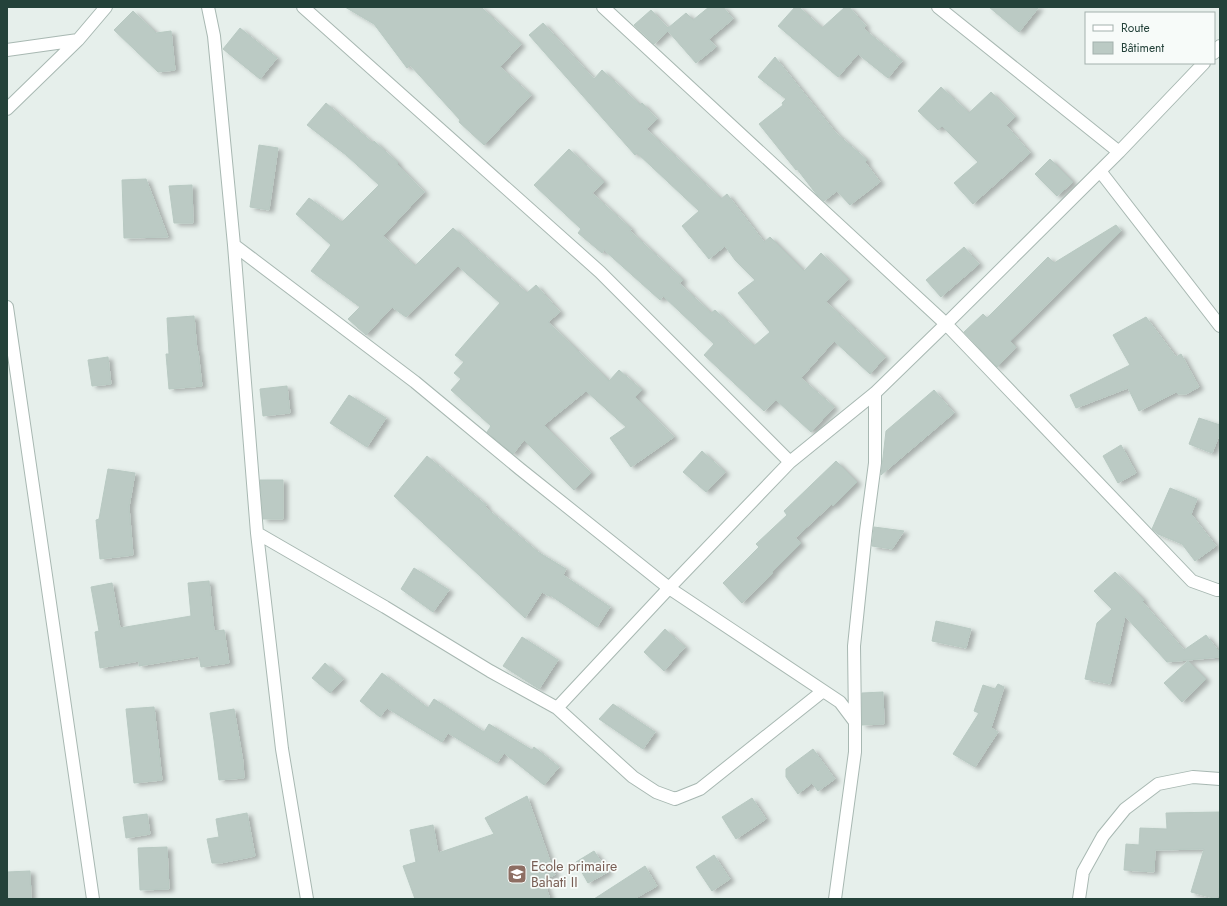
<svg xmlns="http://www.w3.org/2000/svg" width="1227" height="906" font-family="Jost,sans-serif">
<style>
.building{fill:#bbcac4;stroke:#b8c9c2;filter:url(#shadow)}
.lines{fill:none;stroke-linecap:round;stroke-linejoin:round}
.minor-casing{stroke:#a8b8b2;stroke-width:14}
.minor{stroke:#fff;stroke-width:12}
.labels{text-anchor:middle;stroke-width:3.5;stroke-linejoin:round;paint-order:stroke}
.education-label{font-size:14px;fill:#785e54;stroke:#f7fbf9;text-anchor:start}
</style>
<defs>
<filter id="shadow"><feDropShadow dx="4.5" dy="2.5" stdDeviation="2" flood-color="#0004"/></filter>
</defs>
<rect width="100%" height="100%" fill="#e6efeb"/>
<!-- building -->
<path class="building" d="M345,7H481L521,44L500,67L531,95L484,145L459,122L460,120L410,65L407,68L374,24Z
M709,7H723L733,19L709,39L716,47L696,63L668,31L654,44L634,25L651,10L668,28L686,13L693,20Z
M795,7H799L822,28L845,7H849L866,26L863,28L902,61L888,78L858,54L838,77L778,26Z
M989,7H1039L1019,32Z
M133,11L156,33L171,31L175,70L158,72L114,30Z
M543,23L594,79L602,70L640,105L642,103L657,119L646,129L721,199L727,194L764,242L770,237L804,271L821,253L848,279L826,302L885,357L870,374L834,341L801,378L834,407L811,432L776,400L764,411L704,355L714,344L663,296L660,300L604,250L602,253L578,233L581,229L534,185L569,149L604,182L592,193L631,229L630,231L683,280L679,283L711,313L715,310L754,346L770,332L738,293L755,280L735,260L725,246L709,259L682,226L699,211L637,153L635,155L529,35Z
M240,28L277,58L260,79L223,49Z
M775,57L836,133L867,160L865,162L880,182L850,205L837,191L824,201L817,195L797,169L796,170L759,124L783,105L782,103L786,99L758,77Z
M941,87L969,113L991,92L1015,117L1006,125L1030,153L973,204L954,183L978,162L942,126L938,130L918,111Z
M326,103L373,143L374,141L398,163L397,164L424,192L383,236L415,266L453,228L527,293L536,285L560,312L548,322L609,381L619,370L642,390L635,397L674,437L631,467L610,438L626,427L586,391L544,425L591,473L574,490L524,440L513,454L487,432L491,426L451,390L461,379L454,373L464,362L455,355L500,303L458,266L406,317L392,307L366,335L348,319L360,307L311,271L331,245L296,214L309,198L342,222L379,185L346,155L307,125Z
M259,145L278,148L269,210L250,207Z
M1050,159L1073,182L1057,196L1035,174Z
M146,179L168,237L124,238L122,180Z
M192,185L193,223H174L169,186Z
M1116,225L1121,231L1010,341L1016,347L997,367L964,332L983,314L987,318L1048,257L1054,263Z
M964,247L979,264L941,297L926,280Z
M194,316L197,351H198L202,386L169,389L166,354H169L167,318Z
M1146,317L1176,357L1181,354L1199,387L1186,394H1178L1176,392L1139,411L1128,388L1076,408L1070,395L1130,365L1113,335Z
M108,357L111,384L92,386L88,360Z
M287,386L290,413L263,416L260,389Z
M934,390L954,413L881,475L886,431Z
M349,395L386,418L367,447L330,423Z
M1199,418L1220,425V433L1212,453L1189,444Z
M1121,445L1136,473L1118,483L1103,456Z
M702,451L725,472L706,492L683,472Z
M427,456L486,505L485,507L538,552L566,569L563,575L610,607L597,627L550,595L549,596L542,592L525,618L394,496Z
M836,461L857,482L833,506L832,504L795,538L801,543L772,572L773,573L742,603L723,583L759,547L756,544L787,515L784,511Z
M108,469L135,473L129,507L133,555L100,559L96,520L99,519Z
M260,480H283V519H263Z
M1170,488L1197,499L1191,514L1216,546L1195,561L1182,544L1158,534L1152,529Z
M874,527L904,531L892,549L872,546Z
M414,568L449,590L433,612L401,589Z
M1115,572L1144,600L1142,601L1184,650L1206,635L1220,653V657L1167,662L1125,616L1110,684L1085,679L1097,623L1112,609L1094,591Z
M209,581L214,631L224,630L229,663L201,667L199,656L139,666V661L100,668L95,632L99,631L91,587L112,583L120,628L191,616L188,583Z
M936,621L971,629L966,648L932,641Z
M665,629L685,647L664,671L644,652Z
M522,637L558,660L539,689L503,666Z
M1188,661L1206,679L1182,702L1164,683Z
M325,663L343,679L330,693L312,678Z
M382,673L428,708L434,699L484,732L489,724L532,750L534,747L559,767L544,785L504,753L497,763L448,733L442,742L387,708L380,717L360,701Z
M998,684L1004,687L991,728L998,732L975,767L953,754L979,713L974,711L983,685L995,689Z
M883,692L884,724L862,725V693Z
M613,704L655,732L643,749L599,719Z
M154,707L162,780L134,783L126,709Z
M234,709L243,762L244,778L219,780L214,740L210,713Z
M813,749L835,779L818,791L812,783L798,794L786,777V769Z
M527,796L555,875L543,879L550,899H415L403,866L416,862L410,830L433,825L438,853L494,834L485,818Z
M752,798L766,819L736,839L722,817Z
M1220,812V886L1217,899L1191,892L1204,849L1155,850L1154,872L1124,870L1126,844L1139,845L1140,828L1167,829L1166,813Z
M247,813L255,856L221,863H212L207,839L219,837L216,819Z
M147,814L150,834L126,838L123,817Z
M167,847L169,889L140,890L138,848Z
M594,851L608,872L588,883L576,862Z
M714,855L730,879L712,891L696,867Z
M645,866L657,886L634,899H594Z
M30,871L31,899H7V872Z"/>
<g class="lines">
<!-- minor casing -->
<g class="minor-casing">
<path id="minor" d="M208,7L214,36L234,245L257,533L282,749L307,899
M303,7L600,272L790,462
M603,7L946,324L1192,581L1217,590H1220
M938,7L1119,152
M7,50L78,40
M1214,53L1220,46
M7,109L78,40L106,7
M1100,171L1220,326
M234,245L415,382L520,469L669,588L840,702L855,722V752L835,899
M7,307L93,899
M257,533L385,607L490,671L557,708L633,777L656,792L675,799L700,789L823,691
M557,708L669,588L790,462L875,393L946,324L1119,152L1204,63
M855,722L854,646L866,531L875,463V393
M1079,899L1083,872L1103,836L1125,809L1158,784L1193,777L1220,779"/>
</g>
<!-- minor -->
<use href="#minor" class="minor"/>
</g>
<!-- icons -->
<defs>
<g id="school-square" transform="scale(1)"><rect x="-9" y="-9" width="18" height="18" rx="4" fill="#8d6e63" stroke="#f7fbf9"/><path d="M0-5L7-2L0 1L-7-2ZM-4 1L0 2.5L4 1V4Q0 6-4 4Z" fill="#fff"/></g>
</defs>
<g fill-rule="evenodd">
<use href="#school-square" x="517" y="874"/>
</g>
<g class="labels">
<!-- education labels -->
<g class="education-label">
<text x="531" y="871">Ecole primaire<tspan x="531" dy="16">Bahati II</tspan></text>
</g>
</g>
<!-- border -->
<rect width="1227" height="906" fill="none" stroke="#24423a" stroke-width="16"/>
<!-- legend -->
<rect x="1085" y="12" width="130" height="52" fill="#f7fbf9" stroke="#a3b1ad"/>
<rect x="1093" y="25" width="20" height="6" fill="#ffffff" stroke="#a3b1ad"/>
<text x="1121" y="32" font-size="12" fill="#24423a">Route</text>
<rect x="1093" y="42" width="20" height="12" fill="#bbcac4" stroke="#a3b1ad"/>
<text x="1121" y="52" font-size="12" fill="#24423a">Bâtiment</text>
</svg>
